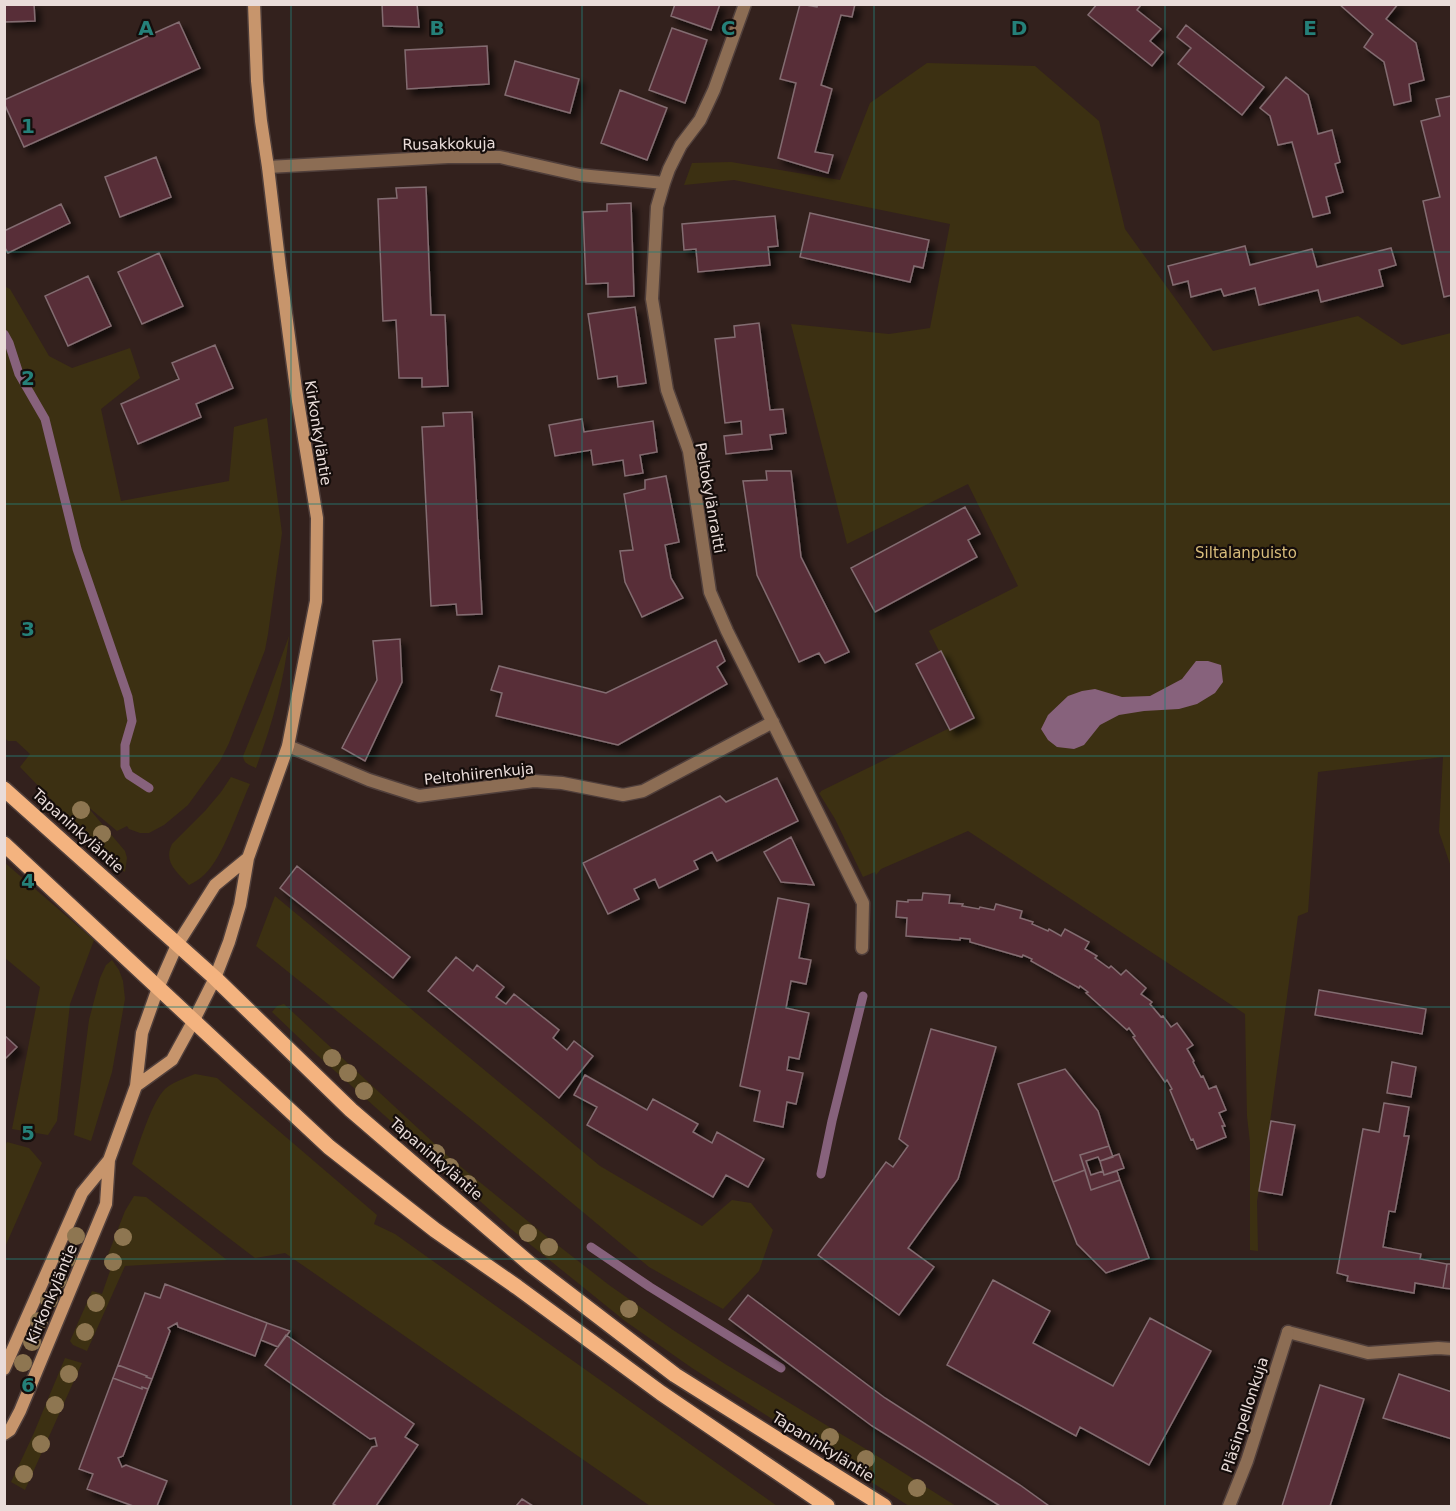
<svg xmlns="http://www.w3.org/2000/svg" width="1456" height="1511" font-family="'DejaVu Sans',sans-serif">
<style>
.green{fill:#3c3012}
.water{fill:#87627c}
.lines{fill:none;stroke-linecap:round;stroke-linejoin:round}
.stream{stroke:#87627c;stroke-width:9}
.building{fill:#582f39;stroke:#836c71;stroke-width:1.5;filter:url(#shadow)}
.lane-casing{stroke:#503f3b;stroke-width:15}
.street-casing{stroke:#503f3b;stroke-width:15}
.secondary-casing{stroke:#503f3b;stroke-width:15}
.primary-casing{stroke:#503f3b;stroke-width:18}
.lane{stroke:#8c6d54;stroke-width:12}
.street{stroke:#8c6d54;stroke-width:12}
.secondary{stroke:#c7956c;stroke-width:12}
.primary{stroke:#f4b37f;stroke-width:15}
.tree{fill:#8e7651}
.grid{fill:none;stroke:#258079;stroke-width:1.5;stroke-opacity:0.55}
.labels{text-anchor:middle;stroke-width:4.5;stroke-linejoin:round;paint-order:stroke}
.street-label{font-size:15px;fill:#e9dcd9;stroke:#150d0b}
.park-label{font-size:15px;fill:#d8bc7b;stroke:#150d0b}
.grid-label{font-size:20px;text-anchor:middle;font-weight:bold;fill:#258079;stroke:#150d0b;stroke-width:4.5;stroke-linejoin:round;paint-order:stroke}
</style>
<defs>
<filter id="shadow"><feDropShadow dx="5.5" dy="5.5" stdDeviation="3" flood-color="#0009"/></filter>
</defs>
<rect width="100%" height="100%" fill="#33211d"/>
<!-- green -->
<path class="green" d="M927,63L1035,66L1099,121L1125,229L1213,351L1358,316L1402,345L1451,333V867L1439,832L1443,757L1318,772L1308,912L1298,916L1270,1122L1257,1201L1258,1251L1250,1250V1143L1247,1116L1245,1014L968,831L881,869L876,875L875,872L863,877L835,819L819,793L821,792V791L972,717L929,631L1018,586L968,484L847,544L791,324L889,334L930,328L950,224L734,180L684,185L692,163L731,162L840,180L870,103Z
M4,286L10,289L49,356L72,368L130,348L140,378L101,409L121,501L229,481L234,427L267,418L282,533L268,634L265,650L229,743L220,761L188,805L164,825L149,833H140L129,829L127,826L117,831L86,805L125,851L127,858L125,872L107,861L90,846L48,796L20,767L30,754L16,741H8L5,738Z
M289,636C284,682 272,725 256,768C249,765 244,764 243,756L262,710Z
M231,777L250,784C239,808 223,857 205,874C200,879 195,882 189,885C177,872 163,862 172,844L205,811L221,792Z
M4,862L94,940L70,1004L57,1121L48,1135L12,1129L40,987L5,958Z
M275,896L600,1166L702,1226L732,1200L751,1203L773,1230L759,1271L723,1309L649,1267L477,1124L256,946Z
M112,960L119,970L123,981L125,999L112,1072L91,1141L74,1135L89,1020L100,978L106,965Z
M284,1004L449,1157L546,1236L609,1285L673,1330L725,1364L874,1454L956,1506H909L692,1368L625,1321L511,1229L316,1054L272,1012L277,1006Z
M195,1074L217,1078L377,1215L374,1224L395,1234L777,1506H650L285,1253L255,1258L132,1164C139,1145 151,1103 165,1089C173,1082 185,1078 195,1074Z
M7,1142L29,1148L42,1163L5,1247L4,1148Z
M134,1196L146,1197L227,1260L125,1266L87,1351L73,1345L70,1341L92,1291L102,1294L111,1268L104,1265L125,1211Z
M65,1358L82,1363L25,1490L11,1482L33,1435Z"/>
<!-- water -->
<path class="water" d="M1196,661H1208L1221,665L1223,682L1215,693L1197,704L1179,709L1144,711L1119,715L1100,725L1084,745L1074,749L1057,747L1048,740L1041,729L1048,715L1068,696L1082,691L1095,689L1122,697L1150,696L1182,679Z"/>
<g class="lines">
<!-- stream -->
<path class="stream" d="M4,334L9,343L19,374L45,419L77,549L128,697L132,721L125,745V766L129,775L149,788
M821,1174L832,1121L863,996
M591,1247L650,1287L781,1368"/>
</g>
<!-- building -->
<path class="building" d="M4,4H34L35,21L4,22Z
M382,4H417L419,27L383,26Z
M675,4H720L711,30L671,16Z
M800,4L817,7L818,4H855L852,17L841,15L821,85L832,89L815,152L833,155L828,173L778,158L796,83L780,79Z
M1097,4L1141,5L1137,10L1161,29L1150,41L1163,52L1152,66L1088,15Z
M1339,4H1398L1386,19L1416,43L1424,80L1409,84L1411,101L1394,105L1384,62L1364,47L1373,34Z
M179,22L200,68L24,147L4,103V100Z
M1186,25L1264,87L1242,115L1178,64L1191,48L1177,37Z
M672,28L707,40L685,103L649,90Z
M487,46L489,84L407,89L405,50Z
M515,61L579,79L570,113L505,95Z
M1286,77L1308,95L1318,134L1332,130L1340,162L1335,164L1343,192L1326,197L1330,213L1313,217L1292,142L1278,145L1270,116L1260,108Z
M620,90L667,108L647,160L601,143Z
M1451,96L1452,295L1444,297L1423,201L1440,197L1421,121L1440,116L1436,99Z
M156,157L171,197L120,217L105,177Z
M426,187L431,315H445L448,386L422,387V378H399L396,320L383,321L378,199L397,198L396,188Z
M631,203L634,296L608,297V283L586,284L583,212L607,211V204Z
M61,204L70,223L8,253L4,246V231Z
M810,213L929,240L923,268L914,266L910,282L800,257Z
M775,216L778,246L768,247L770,265L698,272L696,249L684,250L682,224Z
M1245,246L1250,265L1312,249L1317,267L1391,248L1396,265L1379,270L1383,286L1321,302L1318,290L1259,305L1255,288L1224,296L1221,289L1191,297L1188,281L1173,285L1168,266Z
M159,253L183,306L142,324L118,272Z
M88,276L111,326L68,346L45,296Z
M635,307L646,383L618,387L617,376L598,379L588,314Z
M759,323L770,410L783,409L786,433L770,435L772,449L726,454L724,436L742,434L741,421L725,423L715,339L735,337L734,326Z
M215,345L233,388L196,404L201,417L138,444L121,404L179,379L172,363Z
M472,412L482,614L457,615L456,604L431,606L422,427L444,426L443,413Z
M582,419L584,432L653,421L657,452L640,455L643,473L625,476L623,460L593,465L591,450L555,456L549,425Z
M766,471H791L801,557L849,652L825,663L819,653L799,662L757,575L743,481L767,480Z
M666,476L679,542L665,545L671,578L683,598L642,617L625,582L620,551L633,550L624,494L645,489V480Z
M965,507L980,534L968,540L977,557L875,612L851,568Z
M400,639L402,682L365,761L342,748L377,680L373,641Z
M716,640L725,661L717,667L727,684L618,745L496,716L502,693L491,690L499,666L606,693Z
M941,651L974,718L950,730L916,664Z
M777,778L798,821L717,861L712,852L694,861L698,869L659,888L655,879L634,889L639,899L608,914L583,863L720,796L726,802Z
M791,837L814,885L781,882L764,852Z
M297,866L410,957L393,978L280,888Z
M923,893L950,895L949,903L963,904L962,906L979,909L980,907L994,910L996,904L1022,911L1020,918L1033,922L1032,924L1048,931L1049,929L1061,936L1065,929L1089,942L1085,949L1097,956L1095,958L1109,968L1111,966L1121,975L1126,970L1146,988L1141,994L1152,1002L1150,1004L1161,1017L1163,1016L1171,1027L1177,1023L1193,1045L1187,1049L1194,1061L1193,1062L1201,1077L1203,1076L1209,1089L1216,1086L1226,1110L1219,1113L1225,1126H1222L1226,1137L1197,1149L1193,1139L1191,1140L1170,1090L1172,1089L1167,1080L1165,1082L1133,1037L1135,1036L1129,1028L1127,1030L1086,993L1088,992L1080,986L1079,988L1031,961L1032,959L1023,955L1022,957L970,942V939L960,938V940L906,936L907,918L896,917L897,901L908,902V900H922Z
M778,898L809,904L799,958L811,960L806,984L791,981L786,1008L809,1013L799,1059L789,1057L787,1070L803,1073L796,1104L787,1102L783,1127L754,1121L760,1091L740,1086Z
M456,957L473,971L477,965L504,987L496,997L506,1004L514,994L559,1030L553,1038L567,1050L574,1041L593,1056L559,1098L428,991Z
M1319,990L1426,1009L1422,1034L1315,1015Z
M931,1029L996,1047L958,1179L908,1248L934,1267L899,1315L818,1255L886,1162L893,1167L908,1146L899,1139Z
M4,1035L17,1047L4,1060Z
M1392,1062L1416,1067L1411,1097L1387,1093Z
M1065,1069L1098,1111L1109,1146L1080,1155L1085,1170L1053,1182L1018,1084Z
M585,1075L647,1110L653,1099L698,1124L693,1132L712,1143L717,1132L764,1159L748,1187L726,1175L713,1197L587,1125L597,1107L574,1095Z
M1384,1103L1409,1107L1404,1136H1409L1395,1212L1389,1211L1383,1247L1421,1254L1420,1259L1447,1264L1443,1288L1415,1283L1414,1293L1347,1281L1348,1276L1337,1273L1363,1129L1379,1132Z
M1271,1121L1295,1125L1282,1195L1259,1191Z
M1109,1146L1113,1157L1100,1161L1098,1157L1086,1161L1091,1175L1103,1171L1104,1175L1117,1171L1120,1180L1091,1190L1080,1155Z
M1119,1154L1124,1168L1104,1175L1100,1161Z
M1085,1170L1091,1190L1120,1180L1149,1258L1106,1273L1077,1244L1053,1182Z
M1447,1264H1452V1289L1443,1288Z
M993,1280L1050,1311L1033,1343L1113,1386L1150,1318L1211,1351L1149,1465L1080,1427L1076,1436L947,1365Z
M165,1284L267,1323L255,1356L178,1327L177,1323L168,1328L170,1331L152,1379L146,1377L147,1376L118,1365L145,1293L160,1298Z
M748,1295L885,1398L1020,1485L1049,1506H1000L872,1426L729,1319Z
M267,1323L290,1331L278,1347L261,1340Z
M286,1335L414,1424L405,1437L418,1445L376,1506H337L333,1504L372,1447L377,1446L375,1438L370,1439L265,1365Z
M118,1365L147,1376L146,1377L152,1379L148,1389L142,1387V1389L113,1378Z
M1399,1374L1452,1392V1439L1383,1418Z
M113,1378L142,1389V1387L148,1389L123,1456L118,1458L122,1467L126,1465L167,1481L157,1506H133L87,1489L93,1474L79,1469Z
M1320,1385L1364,1399L1330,1506H1282Z
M522,1499L533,1506H516Z"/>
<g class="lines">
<!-- lane casing -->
<g class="lane-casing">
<path id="lane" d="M1288,1332L1368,1353L1438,1348L1452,1349"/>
</g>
<!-- street casing -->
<g class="street-casing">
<path id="street" d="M745,4L714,90L700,120L681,145L669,169L664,183L657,207L652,299L667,390L689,451L710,592L727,631L863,903L862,948
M268,167L448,157H500L580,175L664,183
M288,746L369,780L419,796L534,781L562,783L623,795L643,791L773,722
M1229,1506L1247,1461L1288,1332"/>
</g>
<!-- secondary casing -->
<g class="secondary-casing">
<path id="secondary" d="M136,1086L172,1060L194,1020L215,978L229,942L240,905L248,858L288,746L316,601L317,518L296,389L280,268L268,167L261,121L257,81L254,4
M4,1369L82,1193L109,1160
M4,1434L10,1430L20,1411L106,1204L109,1160L136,1086L142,1033L158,988L177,945L215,885L248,858"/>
</g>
<!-- primary casing -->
<g class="primary-casing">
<path id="primary" d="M4,789L215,978L351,1110L530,1264L675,1375L884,1506
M4,844L329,1147L435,1230L517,1287L661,1393L827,1506"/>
</g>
<!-- lane -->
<use href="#lane" class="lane"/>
<!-- street -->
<use href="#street" class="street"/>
<!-- secondary -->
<use href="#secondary" class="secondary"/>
<!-- primary -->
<use href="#primary" class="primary"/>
</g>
<!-- trees -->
<g class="tree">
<circle cx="81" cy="810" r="9"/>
<circle cx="102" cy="834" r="9"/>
<circle cx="332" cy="1058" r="9"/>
<circle cx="348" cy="1073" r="9"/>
<circle cx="364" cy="1091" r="9"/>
<circle cx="436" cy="1153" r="9"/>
<circle cx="450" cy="1167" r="9"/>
<circle cx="468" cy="1184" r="9"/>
<circle cx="528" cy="1233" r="9"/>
<circle cx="76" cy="1236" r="9"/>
<circle cx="123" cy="1237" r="9"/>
<circle cx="549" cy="1247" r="9"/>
<circle cx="67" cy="1259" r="9"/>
<circle cx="113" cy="1262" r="9"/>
<circle cx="58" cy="1280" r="9"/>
<circle cx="49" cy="1300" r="9"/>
<circle cx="96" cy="1303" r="9"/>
<circle cx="629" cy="1309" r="9"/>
<circle cx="39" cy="1321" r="9"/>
<circle cx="85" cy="1332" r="9"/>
<circle cx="32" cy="1342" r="9"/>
<circle cx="23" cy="1363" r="9"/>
<circle cx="69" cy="1374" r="9"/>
<circle cx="55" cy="1405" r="9"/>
<circle cx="830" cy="1437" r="9"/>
<circle cx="41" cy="1444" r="9"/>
<circle cx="866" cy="1459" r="9"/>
<circle cx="24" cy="1474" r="9"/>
<circle cx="917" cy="1488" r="9"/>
</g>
<!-- grid -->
<path class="grid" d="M291,4V1506M582,4V1506M874,4V1506M1165,4V1506M4,252H1452M4,504H1452M4,756H1452M4,1007H1452M4,1259H1452"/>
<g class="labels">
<!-- street labels -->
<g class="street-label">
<text transform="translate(449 144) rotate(-1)" y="5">Rusakkokuja</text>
<text transform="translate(318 433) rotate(81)" y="5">Kirkonkyläntie</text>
<text transform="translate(710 498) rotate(80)" y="5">Peltokylänraitti</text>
<text transform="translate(479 774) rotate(-6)" y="5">Peltohiirenkuja</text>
<text transform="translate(78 831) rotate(42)" y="5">Tapaninkyläntie</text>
<text transform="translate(436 1159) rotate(41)" y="5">Tapaninkyläntie</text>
<text transform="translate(52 1294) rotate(-67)" y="5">Kirkonkyläntie</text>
<text transform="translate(1245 1415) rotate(-72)" y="5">Pläsinpellonkuja</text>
<text transform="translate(823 1447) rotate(32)" y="5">Tapaninkyläntie</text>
</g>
<!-- park labels -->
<g class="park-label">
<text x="1246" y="558">Siltalanpuisto</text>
</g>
</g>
<g class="grid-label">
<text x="146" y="35">A</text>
<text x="437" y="35">B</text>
<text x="728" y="35">C</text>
<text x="1019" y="35">D</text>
<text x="1310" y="35">E</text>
<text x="28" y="133">1</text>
<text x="28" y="385">2</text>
<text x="28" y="636">3</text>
<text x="28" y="888">4</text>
<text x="28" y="1140">5</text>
<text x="28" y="1392">6</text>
</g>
<!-- border -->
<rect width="1456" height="1511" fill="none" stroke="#e9dcd9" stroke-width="12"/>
</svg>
